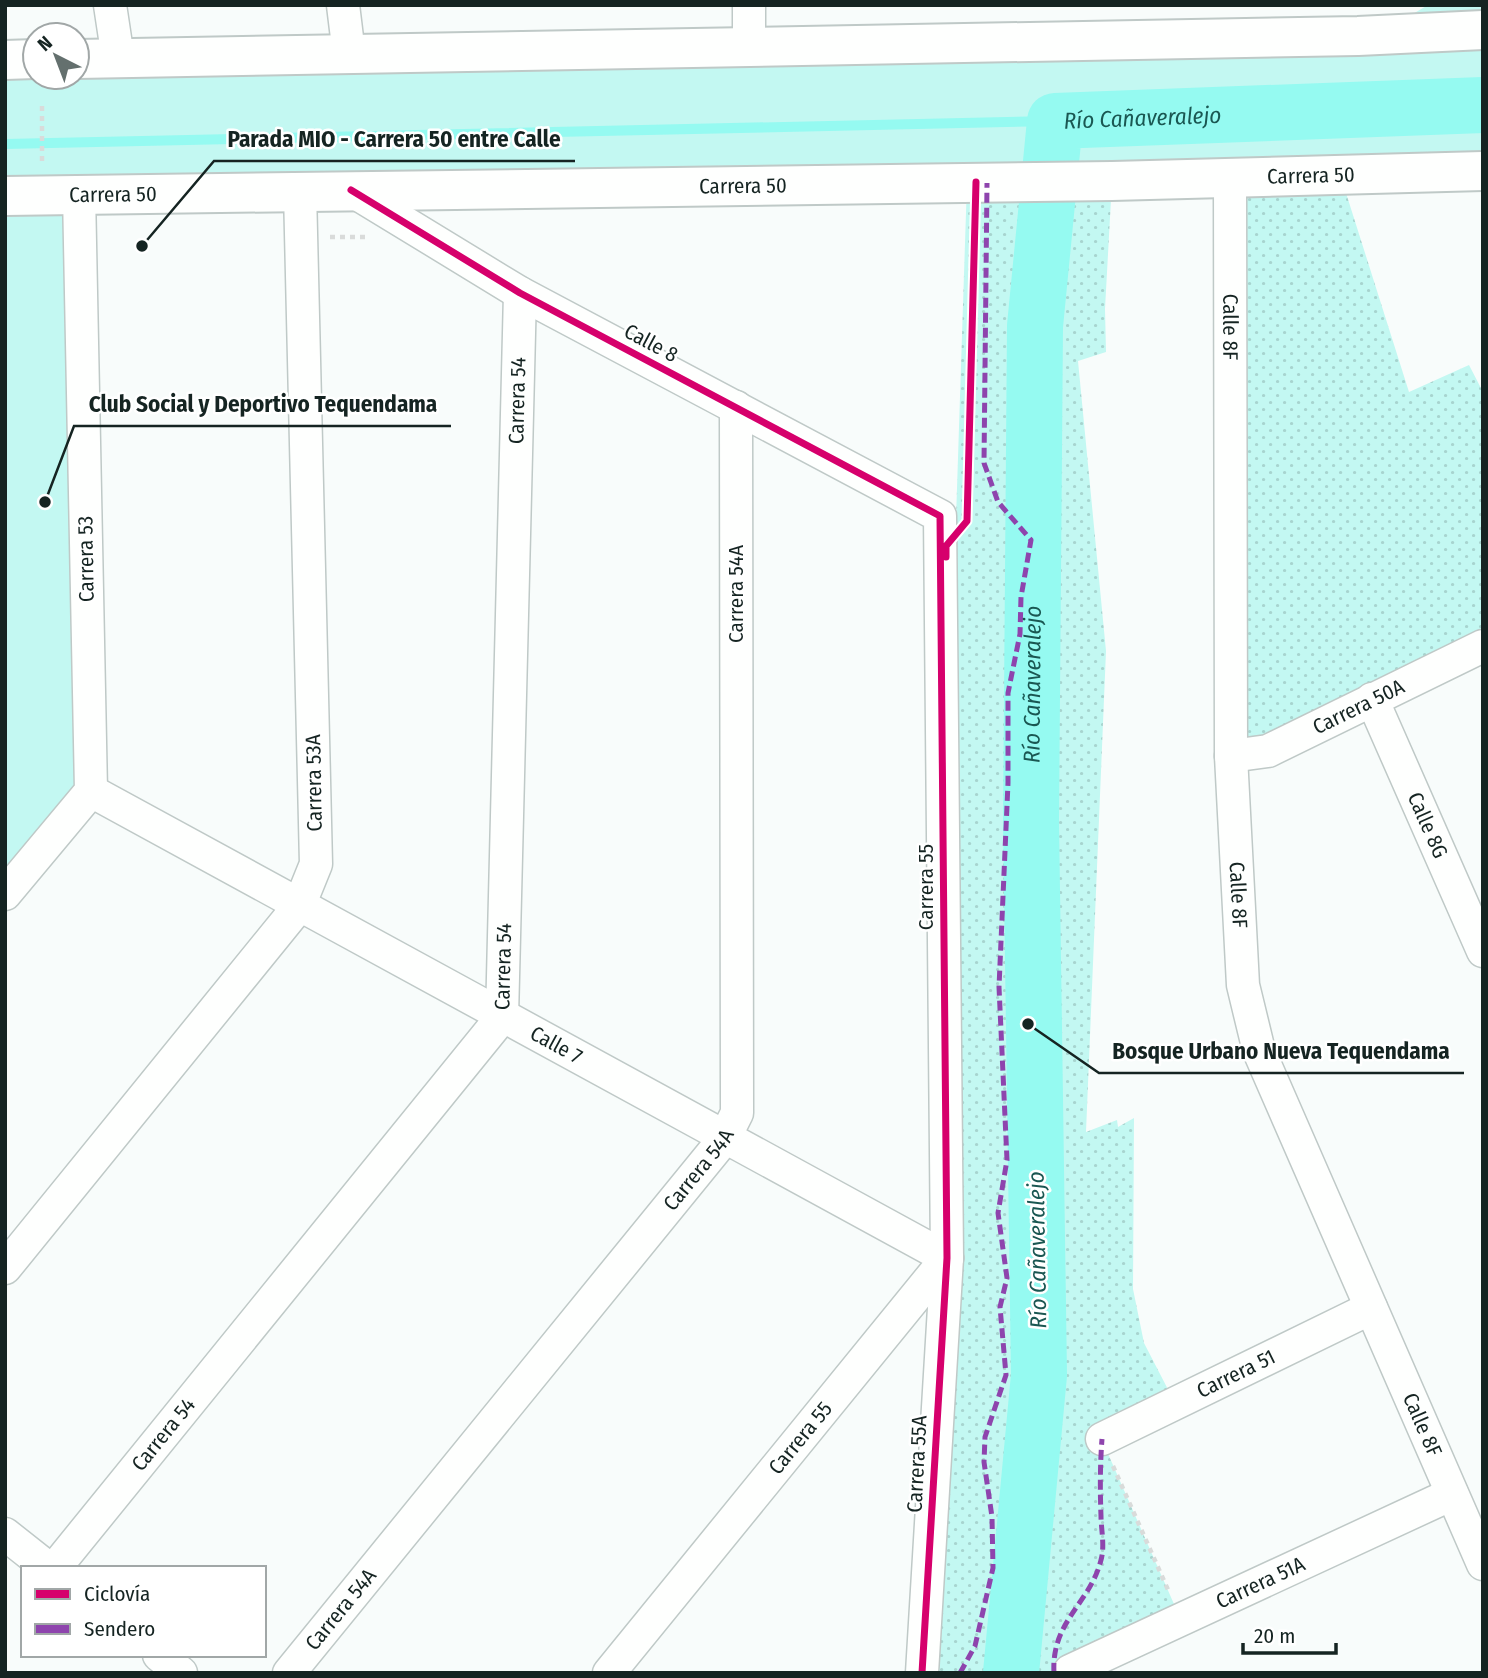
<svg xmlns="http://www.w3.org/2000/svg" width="1488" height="1678" font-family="'Fira Sans Condensed',sans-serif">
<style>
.grass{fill:#c3f8f2}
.park{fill:url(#park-dots)}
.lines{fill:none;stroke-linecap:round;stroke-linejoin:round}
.stream{stroke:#95faf1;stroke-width:10}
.river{stroke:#95faf1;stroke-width:56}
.minor-casing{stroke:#bfc9c7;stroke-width:35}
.secondary-casing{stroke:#bfc9c7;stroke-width:42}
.path{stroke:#d9dbda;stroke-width:4.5;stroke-dasharray:5 5;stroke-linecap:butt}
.minor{stroke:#fefffe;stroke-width:32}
.secondary{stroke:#fefffe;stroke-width:38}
.quiet{stroke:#8e44ad;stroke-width:5;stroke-dasharray:10 5;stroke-linecap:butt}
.cycleway-casing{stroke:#fff;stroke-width:11}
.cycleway{stroke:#d6006c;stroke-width:7}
.labels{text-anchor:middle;stroke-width:5;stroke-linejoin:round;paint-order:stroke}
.street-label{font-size:21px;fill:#152422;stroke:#fff}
.water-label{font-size:23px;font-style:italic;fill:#1a5752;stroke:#fff}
.leader{fill:none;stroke:#152422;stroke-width:2.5}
.callout-dot{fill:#152422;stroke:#fff;stroke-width:2.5}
.callout-label{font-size:23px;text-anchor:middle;font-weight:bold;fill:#152422;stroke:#fff;stroke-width:5;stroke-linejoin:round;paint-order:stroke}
</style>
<defs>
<pattern id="park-dots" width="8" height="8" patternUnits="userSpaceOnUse" patternTransform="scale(1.75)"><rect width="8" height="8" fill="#c3f8f2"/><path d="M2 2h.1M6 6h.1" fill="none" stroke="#a7d4cf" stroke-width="1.8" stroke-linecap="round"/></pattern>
</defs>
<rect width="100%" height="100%" fill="#f8fcfb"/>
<!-- grass -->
<path class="grass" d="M1428,5H1483V171L79,193L91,791L5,894V60L35,77H77L1396,24Z"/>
<!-- park -->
<path class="park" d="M1340,174L1409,392L1469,365L1483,392V646L1231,756L1230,177Z
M1112,181L1105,309L1106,352L1078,361L1106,651L1086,1132L1117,1120L1118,1127L1134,1118L1133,1289L1144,1343L1175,1403L1102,1440L1181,1620L1070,1673H921L947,1258L940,516L956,519L967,182Z"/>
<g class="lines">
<!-- stream -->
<path class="stream" d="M5,144L1055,121"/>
<!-- river -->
<path class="river" id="s1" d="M1011,1673L1039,1375L1031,821L1035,326L1055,121L1483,105"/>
<!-- minor casing -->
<g class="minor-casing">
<g id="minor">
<path d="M110,5L118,58"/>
<path d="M343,5L349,54"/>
<path d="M749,47V5"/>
<path id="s2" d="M1230,177L1231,756L1243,985L1259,1051L1483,1564"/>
<path d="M351,190L520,293L940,516L947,1258L922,1673"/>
<path id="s3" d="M1372,699L1483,951"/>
<path id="s4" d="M1231,756L1268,751L1483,646"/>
<path id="s5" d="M91,791L947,1258"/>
<path d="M5,894L91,791L79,193"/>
<path d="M5,1268L299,906L316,864L300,191"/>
<path id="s6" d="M1102,1439L1371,1308"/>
<path d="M5,1534L48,1568"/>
<path id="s7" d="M55,1568L502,1017L520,293"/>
<path d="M159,1655L181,1673"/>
<path id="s8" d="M1070,1671L1452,1494"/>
<path id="s9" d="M289,1673L724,1139L737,1113L736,407"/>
<path id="s10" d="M609,1673L947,1258"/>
</g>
</g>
<!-- secondary casing -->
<g class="secondary-casing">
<g id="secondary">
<path d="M77,59L1358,36L1483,30"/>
<path d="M5,60L35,59"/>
<path id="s11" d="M5,196L1112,181L1483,171"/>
</g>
</g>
<!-- path -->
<path class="path" d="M42,106V163
M330,237H367
M1113,1466L1169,1592"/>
<!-- minor -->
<use href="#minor" class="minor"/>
<!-- secondary -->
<use href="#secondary" class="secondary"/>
<!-- quiet -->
<path class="quiet" d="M960,1673L975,1646L993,1568L992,1517L984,1462L985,1437L1006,1375L1000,1307L1007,1278L998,1213L1007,1160L999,987L1008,783V693L1020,634L1021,597L1031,540L998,502L984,463L987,183
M1054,1673C1051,1621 1090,1604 1101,1560C1105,1546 1101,1529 1101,1516C1100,1490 1100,1465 1102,1439"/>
<!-- cycleway casing -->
<g class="cycleway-casing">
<path id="cycleway" d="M351,190L520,293L940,516L947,1258L922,1673
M946,557V546L967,521L976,182"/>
</g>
<!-- cycleway -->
<use href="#cycleway" class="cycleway"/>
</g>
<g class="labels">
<!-- street labels -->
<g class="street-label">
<text dy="7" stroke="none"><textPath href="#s11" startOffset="1306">Carrera 50</textPath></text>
<text dy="7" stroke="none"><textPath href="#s11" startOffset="738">Carrera 50</textPath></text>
<text dy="7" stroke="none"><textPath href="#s11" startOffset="108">Carrera 50</textPath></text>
<text dy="7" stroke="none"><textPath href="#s2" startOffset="150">Calle 8F</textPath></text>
<text transform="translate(651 343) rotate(28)" y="7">Calle 8</text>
<text dy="7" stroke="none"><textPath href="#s7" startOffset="1326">Carrera 54</textPath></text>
<text transform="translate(86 559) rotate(-91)" y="7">Carrera 53</text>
<text transform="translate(736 594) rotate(-90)" y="7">Carrera 54A</text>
<text dy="7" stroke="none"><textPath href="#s4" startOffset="138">Carrera 50A</textPath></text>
<text transform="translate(314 783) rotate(-91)" y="7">Carrera 53A</text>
<text dy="7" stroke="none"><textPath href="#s3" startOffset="138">Calle 8G</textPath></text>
<text transform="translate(926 887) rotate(-90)" y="7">Carrera 55</text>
<text dy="7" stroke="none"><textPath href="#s2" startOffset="718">Calle 8F</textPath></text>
<text dy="7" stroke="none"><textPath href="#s7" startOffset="760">Carrera 54</textPath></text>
<text dy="7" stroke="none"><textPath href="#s5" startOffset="530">Calle 7</textPath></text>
<text dy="7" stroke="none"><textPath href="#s9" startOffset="649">Carrera 54A</textPath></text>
<text dy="7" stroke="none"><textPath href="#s6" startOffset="149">Carrera 51</textPath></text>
<text dy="7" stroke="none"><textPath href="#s2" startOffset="1284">Calle 8F</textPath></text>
<text dy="7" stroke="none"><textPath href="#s7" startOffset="172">Carrera 54</textPath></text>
<text dy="7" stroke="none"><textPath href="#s10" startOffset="303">Carrera 55</textPath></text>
<text transform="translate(917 1464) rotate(-87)" y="7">Carrera 55A</text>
<text dy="7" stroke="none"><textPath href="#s8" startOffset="210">Carrera 51A</textPath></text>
<text dy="7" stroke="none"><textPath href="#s9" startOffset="82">Carrera 54A</textPath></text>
</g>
<!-- water labels -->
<g class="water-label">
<text dy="8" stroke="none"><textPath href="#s1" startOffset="1642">Río Cañaveralejo</textPath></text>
<text dy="8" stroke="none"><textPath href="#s1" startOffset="990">Río Cañaveralejo</textPath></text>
<text transform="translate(1037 1250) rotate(-91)" y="8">Río Cañaveralejo</text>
</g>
</g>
<!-- callouts -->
<path class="leader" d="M142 246L214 161H575M45 502L74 426H451M1028 1024L1099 1073H1464"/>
<g class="callout-dot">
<circle cx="142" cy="246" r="7"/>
<circle cx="45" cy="502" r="7"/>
<circle cx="1028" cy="1024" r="7"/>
</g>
<g class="callout-label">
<text x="394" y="147">Parada MIO - Carrera 50 entre Calle</text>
<text x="263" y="412">Club Social y Deportivo Tequendama</text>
<text x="1281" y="1059">Bosque Urbano Nueva Tequendama</text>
</g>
<!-- border -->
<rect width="1488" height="1678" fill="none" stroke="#152422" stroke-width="14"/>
<!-- legend -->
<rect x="21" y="1566" width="245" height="91" fill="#ffffff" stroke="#a1a7a7" stroke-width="2"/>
<rect x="35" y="1589" width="35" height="10" fill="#d6006c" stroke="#a1a7a7" stroke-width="2"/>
<text x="84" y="1601" font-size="21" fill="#152422">Ciclovía</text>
<rect x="35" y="1624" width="35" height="10" fill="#8e44ad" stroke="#a1a7a7" stroke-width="2"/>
<text x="84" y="1636" font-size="21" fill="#152422">Sendero</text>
<!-- north arrow -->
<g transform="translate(56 56) rotate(318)"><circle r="33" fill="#ffffff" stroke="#a1a7a7" stroke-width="2"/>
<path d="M0-5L12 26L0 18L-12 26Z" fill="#64706e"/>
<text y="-10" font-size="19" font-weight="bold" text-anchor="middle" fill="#152422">N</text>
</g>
<!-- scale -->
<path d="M1243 1643v10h93v-10" fill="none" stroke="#152422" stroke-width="3.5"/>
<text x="1254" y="1643" font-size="21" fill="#152422" stroke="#ffffff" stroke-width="5" paint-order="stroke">20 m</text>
</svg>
